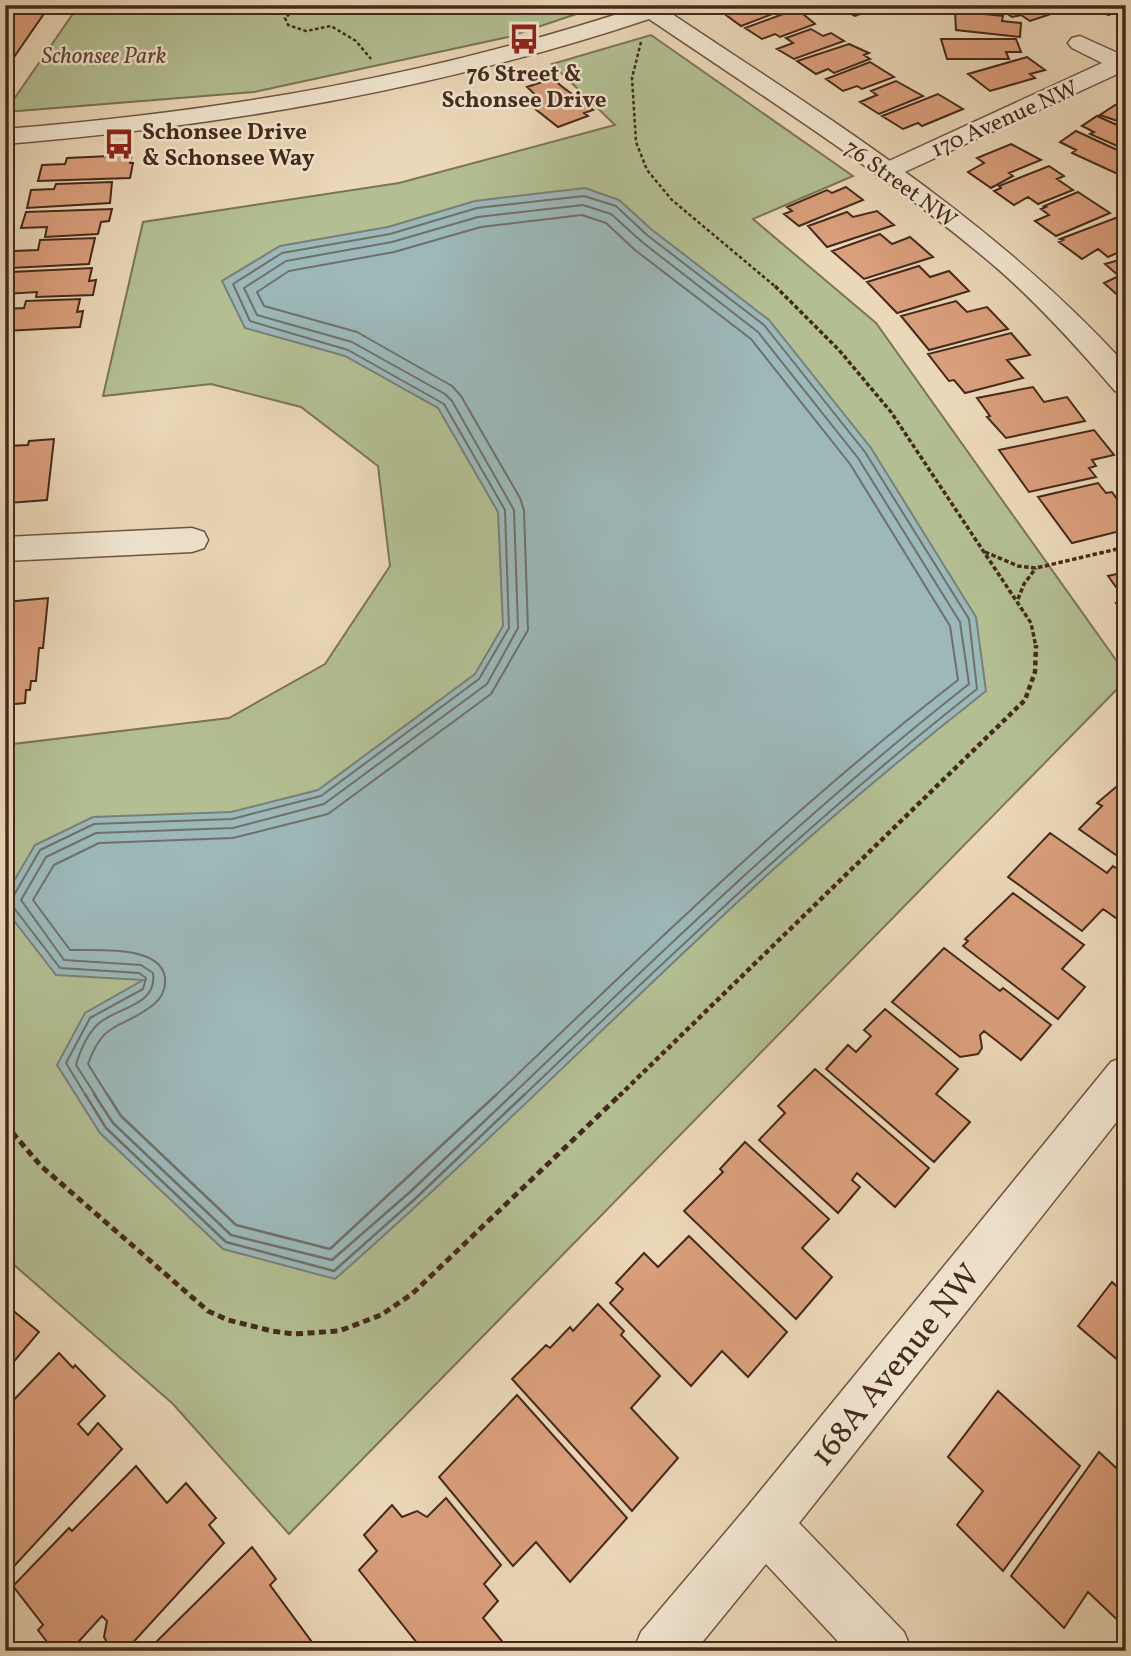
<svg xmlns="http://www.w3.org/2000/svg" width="1131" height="1656" font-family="Vollkorn,serif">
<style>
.green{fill:#b3bf92;stroke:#7c7456;stroke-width:2}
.water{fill:#9cb8b9;stroke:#797f7a;stroke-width:2}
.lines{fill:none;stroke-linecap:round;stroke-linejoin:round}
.shore-far1{stroke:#70706a;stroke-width:2}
.shore{stroke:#70706a;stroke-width:2.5}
.building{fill:#da9f7c;stroke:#45291b;stroke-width:2}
.minor-casing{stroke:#6e5542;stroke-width:3}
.tertiary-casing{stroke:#6e5542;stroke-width:3}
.path-far3{stroke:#45291b;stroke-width:2.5;stroke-dasharray:3.5 2.5;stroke-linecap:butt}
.path-far2{stroke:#45291b;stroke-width:3.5;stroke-dasharray:4.5 2.5;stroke-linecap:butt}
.path-far1{stroke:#45291b;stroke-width:4.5;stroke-dasharray:5 3.5;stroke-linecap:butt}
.path{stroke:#45291b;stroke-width:5;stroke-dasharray:7 4.5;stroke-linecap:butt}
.minor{fill:#f2e6d1;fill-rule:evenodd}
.tertiary{fill:#f2e6d1;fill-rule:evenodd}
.labels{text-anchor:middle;stroke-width:5;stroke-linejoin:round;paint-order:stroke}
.far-park-label{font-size:23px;font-style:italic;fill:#5b4733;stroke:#f2e6d1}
.far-poi-label{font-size:23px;font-weight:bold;fill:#45291b;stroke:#f2e6d1}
.far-street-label{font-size:23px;fill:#45291b;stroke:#f2e6d1}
.near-street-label{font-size:33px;fill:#45291b;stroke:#f2e6d1}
</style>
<rect width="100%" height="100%" fill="#ebd8b8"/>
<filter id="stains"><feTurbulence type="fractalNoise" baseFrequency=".00286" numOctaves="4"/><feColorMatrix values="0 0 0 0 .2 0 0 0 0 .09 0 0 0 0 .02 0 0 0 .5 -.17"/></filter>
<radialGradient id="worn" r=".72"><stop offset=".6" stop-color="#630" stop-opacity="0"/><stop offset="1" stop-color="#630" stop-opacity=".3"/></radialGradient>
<!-- green -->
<path class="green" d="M79,5H603L508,37L254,92L5,112Z
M651,35L853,176L753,219L876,323L1126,674V680L289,1534L173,1404L5,1257V745L229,718L325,664L390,566L378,466L301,407L211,384L103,396L143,222L399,183L615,125L552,64Z"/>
<!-- water -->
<path class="water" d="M585,188L619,200L651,229L769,320L871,448L976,617L986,691C892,765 800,843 713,925C587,1043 465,1165 335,1279L223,1249L100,1133L57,1065L85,1013L143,980L56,975L5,909V896L35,845L93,817L231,812L318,790L475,674L503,626L498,512L438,408L345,356L245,328L222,281L280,246L388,227L475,201Z"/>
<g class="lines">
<!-- shore-far1 -->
<path class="shore-far1" d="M5,898L14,895L40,850L94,824L232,819L321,796L479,679L509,628L505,510L444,404L348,350L250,321L233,284L282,253L390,234L477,208L584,196L616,206L647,235L764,325L865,452L969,619L977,689C817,815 671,955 523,1096
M5,905L14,908L60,968L139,973L146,978L143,989L90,1018L66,1063L86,1096
M96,1096L76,1065C80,1051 86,1036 97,1025C115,1007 158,1007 153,973L141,965L64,960L21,900L46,857L96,833L233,828L324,804L487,684L518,628L514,510L452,401L445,394L352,342L257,315L244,288L286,261L392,242L478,217L583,205L611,214L642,242L758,332L858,458L960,622L969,684C807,811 659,954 511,1096
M108,1096L88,1064C104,1019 121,1030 153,1005C162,998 166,989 165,978C161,944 95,951 70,950L33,900L54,865L99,843L233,838L328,814L491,694L528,630L524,510L520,498L461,396L452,386L357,332L264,306L257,292L289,271L394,252L481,227L582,215L606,223L635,250L751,339L850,464L950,626L958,680C794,807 645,952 495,1096"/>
<!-- shore -->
<path class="shore" d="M85,1094L106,1128L226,1242L334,1271L416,1198L525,1094
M94,1094L113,1123L231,1235L332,1260L410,1192L513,1094
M107,1094L121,1116L236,1225L330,1249L497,1094"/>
</g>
<!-- building -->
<path class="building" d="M5,5H50L5,70Z
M743,5H788L791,7L741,26L726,15L744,9L740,6Z
M833,5H857L855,8L863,13L855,16Z
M994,5H1036L1051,14L1030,21L1021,15L1012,17Z
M1047,5H1075L1079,11L1053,13Z
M1087,5H1119L1109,15L1085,8Z
M797,9L815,24L780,37L775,34L762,39L745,28Z
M955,11L1003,16L1002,21L1021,23L1020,37L956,30Z
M811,29L823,36L831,33L844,41L794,59L777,49L793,43L786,38Z
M941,39H1016L1021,52H1006L1009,59H947Z
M849,44L869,53L864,55L870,59L834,73L828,69L816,74L797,61Z
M1027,57L1045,70L1030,74L1035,78L990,91L968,74Z
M870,62L894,77L862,89L857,86L843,91L826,79Z
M554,78L560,85L593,110L584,113L588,116L558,127L529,104L541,100L527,87Z
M896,81L923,96L879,114L860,102L877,95L871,91Z
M938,94L963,109L922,126L918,123L903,129L882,116Z
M1115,105L1126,109V124L1100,115Z
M1097,116L1126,129V150L1090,134L1094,132L1082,126Z
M1076,131L1126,154V174L1122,176L1072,153L1076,150L1060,142Z
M1011,144L1041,160L1009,173L1013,176L991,188L968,172L984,163L977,158Z
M132,155L130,163H133L130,178L38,181L42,165L65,164L67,158Z
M1049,166L1064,176L1057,179L1073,190L1038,204L1028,197L1014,205L994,191L1001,188L999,186Z
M112,182L110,203L27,208L31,190L54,189L56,184Z
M846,187L863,200L799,226L784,214L792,211L787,207L827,190L832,193Z
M1078,192L1110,213L1056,236L1035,221L1049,215L1041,209L1046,207L1044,206Z
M112,209L109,221L101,222L98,234L45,237L47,227L21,228L26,212Z
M877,211L894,225L827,247L808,226L847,212L853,217Z
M1118,217L1126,222V249L1108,257L1098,249L1082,259L1059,242L1063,240L1060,239Z
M880,234L892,244L910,237L933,257L864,279L832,251Z
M95,238L89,264L10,268L14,251L38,250L40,240Z
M1126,258V300H1123L1104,283L1119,276L1105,264Z
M919,266L930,277L949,271L969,291L897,313L867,282Z
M92,268L89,281L96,280L93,295L36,297L37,292L5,294L11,272Z
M80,299L77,312L83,311L80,327L5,331V309L24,308L26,301Z
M956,301L967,312L987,307L1008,329L929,350L901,316Z
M1011,333L1030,355L1007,360L1023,378L965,393L954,380L949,381L928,354Z
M1033,387L1044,402L1067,397L1085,421L1006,438L987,417L990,416L977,398Z
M1094,430L1114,455L1092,460L1096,466L1089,468L1096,477L1029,492L999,450Z
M54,439L47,500L9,503L11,488L5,489L7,446L28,445L29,441Z
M1098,483L1106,493L1112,492L1117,499L1126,496V533L1120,531L1072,543L1038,497Z
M1126,572V616L1116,603L1126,601L1108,576Z
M48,598L43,648H39L36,681H31L30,690H26L25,703L5,705L6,602Z
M1122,782L1126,785V866L1121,863L1123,860L1079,829L1102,806L1097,803Z
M1050,833L1107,873L1113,866L1126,875V925L1103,909L1082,931L1008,877Z
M1013,893L1084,945L1062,969L1085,987L1058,1019L963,946L968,941L965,939Z
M944,948L1000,991L1003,988L1051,1025L1021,1060L984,1031L980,1035L982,1048L978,1054L960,1057L892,1002Z
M885,1009L958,1069L936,1094L970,1122L934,1162L826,1069L848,1045L856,1052L871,1036L864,1030Z
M815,1069L929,1168L895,1207L857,1173L852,1180L860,1187L838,1213L759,1140L785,1113L778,1106Z
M745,1142L829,1219L802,1248L832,1277L796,1319L684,1211L723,1172L720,1169Z
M689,1236L787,1332L748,1377L722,1351L691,1386L610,1303L623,1289L616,1283L644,1253L658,1267Z
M1112,1282L1126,1295V1367L1078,1326Z
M5,1304L39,1332L5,1372Z
M598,1304L624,1331L621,1335L660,1376L631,1408L678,1458L632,1511L512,1379L546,1345L550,1348L570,1327L573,1331Z
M59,1353L73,1368L75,1365L105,1396L78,1424L88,1435L98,1423L122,1449L5,1576V1409Z
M998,1391L1080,1466L1003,1571L957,1525L983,1491L948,1457Z
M517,1395L627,1518L570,1582L536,1542L513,1566L439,1477Z
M1099,1452L1126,1477V1628L1088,1592L1064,1628L1011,1576Z
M136,1466L167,1503L186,1483L216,1518L209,1525L224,1543L128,1648H113L108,1644L104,1637L107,1621L102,1616L70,1651H54L38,1630L43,1625L13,1586L69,1528L72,1531Z
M446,1498L501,1565L484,1584L498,1601L483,1618L510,1651H409L417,1643L359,1570L377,1551L364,1535L392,1505L402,1517L417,1511L427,1517Z
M252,1547L276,1579L270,1585L317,1649L315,1651H147Z"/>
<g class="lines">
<!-- minor casing -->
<g class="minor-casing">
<path id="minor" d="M1080,36L1122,55L1126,54V70L896,176L887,179L878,176L874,171L878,166L1102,63L1072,48L1068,43L1072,38Z
M192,528L204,532L208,540L204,548L192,552L5,561V537Z
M1126,1056V1110L799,1523L904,1632L912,1651H847L766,1564L695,1651H633L641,1632L747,1507L1111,1062Z"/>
</g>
<!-- tertiary casing -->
<g class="tertiary-casing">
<path id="tertiary" d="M645,5H679L669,12C830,119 995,221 1126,365V394L1115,391C1078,348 1040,306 998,269C889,176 767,99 649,19C439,89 225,126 5,144V129C228,111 432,76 645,5Z"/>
</g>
<!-- path-far3 -->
<path class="path-far3" d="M311,5L296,8L285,18L288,25L306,31L331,26L356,41L371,59
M641,42L632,78L636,142L647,170L672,200L777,288"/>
<!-- path-far2 -->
<path class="path-far2" d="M775,286L839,350L891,412L1031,623L1036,647
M985,552L1018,566L1036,568L1126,547
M1018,599L1024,584L1036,568"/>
<!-- path-far1 -->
<path class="path-far1" d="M619,1096L1025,700L1035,672L1036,645"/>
<!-- path -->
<path class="path" d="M5,1124L41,1166L208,1311L228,1320L272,1331L294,1334L339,1331L381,1315L412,1294L621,1094"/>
<!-- minor -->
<use href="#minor" class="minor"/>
<!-- tertiary -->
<use href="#tertiary" class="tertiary"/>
</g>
<!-- icons -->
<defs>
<g id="bus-bare" transform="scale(2.415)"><path d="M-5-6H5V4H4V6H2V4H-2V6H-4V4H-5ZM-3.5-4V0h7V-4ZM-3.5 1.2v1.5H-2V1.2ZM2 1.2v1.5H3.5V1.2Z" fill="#8f2418" stroke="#f2e6d1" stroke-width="2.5" paint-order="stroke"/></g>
</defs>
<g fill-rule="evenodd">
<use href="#bus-bare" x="524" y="39"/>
<use href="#bus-bare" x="119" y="144"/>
</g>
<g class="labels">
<!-- far-park labels -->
<g class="far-park-label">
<text x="104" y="63">Schonsee Park</text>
</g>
<!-- far-poi labels -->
<g class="far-poi-label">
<text x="524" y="81">76 Street &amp;<tspan x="524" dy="26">Schonsee Drive</tspan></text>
<text x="142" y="139" text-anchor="start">Schonsee Drive<tspan x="142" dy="26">&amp; Schonsee Way</tspan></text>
</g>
<!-- far-street labels -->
<g class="far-street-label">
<text transform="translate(1004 118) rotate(-24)" y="8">170 Avenue NW</text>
<text transform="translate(901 183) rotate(36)" y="8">76 Street NW</text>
</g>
<!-- near-street labels -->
<g class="near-street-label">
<text transform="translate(894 1364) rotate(-51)" y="12">168A Avenue NW</text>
</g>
</g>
<!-- margin -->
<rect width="1131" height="1656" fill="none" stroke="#ebd8b8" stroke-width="28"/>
<rect x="7" y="7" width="1117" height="1642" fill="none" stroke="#45291b" stroke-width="3.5"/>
<rect x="14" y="14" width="1103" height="1628" fill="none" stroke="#45291b" stroke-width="2"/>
<rect width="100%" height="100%" filter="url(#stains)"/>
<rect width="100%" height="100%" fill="url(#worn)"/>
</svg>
